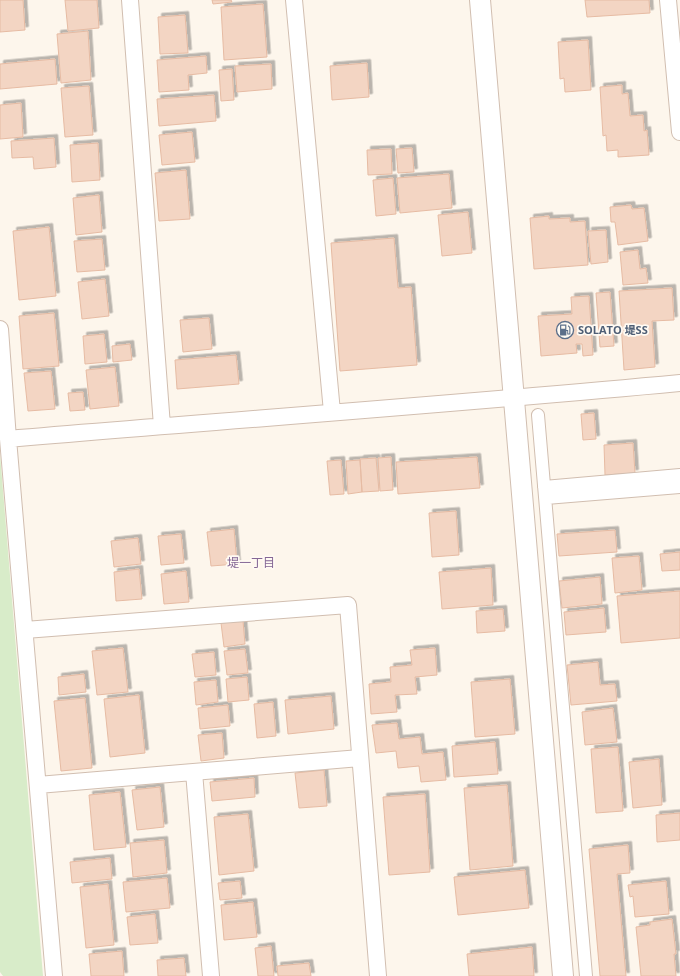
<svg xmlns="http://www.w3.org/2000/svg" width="680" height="976" font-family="'Open Sans','Noto Sans JP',sans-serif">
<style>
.green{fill:#d8ecc9}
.building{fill:#f3d5c3;stroke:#e6bba3;filter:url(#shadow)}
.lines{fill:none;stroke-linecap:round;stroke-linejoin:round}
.pedestrian-casing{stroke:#d1beb0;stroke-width:14}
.minor-casing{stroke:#d1beb0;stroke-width:18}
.tertiary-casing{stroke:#d1beb0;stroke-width:22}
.pedestrian{stroke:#fff;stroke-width:12}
.minor{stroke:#fff;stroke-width:16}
.tertiary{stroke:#fff;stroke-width:20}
.labels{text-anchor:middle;stroke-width:3.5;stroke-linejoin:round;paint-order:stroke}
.service-label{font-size:11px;font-weight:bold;fill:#4e5e75;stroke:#fffaf3;text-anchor:start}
.neighbourhood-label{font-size:12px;fill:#846695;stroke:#fffaf3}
</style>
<defs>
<filter id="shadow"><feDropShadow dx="3.5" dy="-3.5" stdDeviation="0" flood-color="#0004"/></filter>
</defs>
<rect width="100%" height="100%" fill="#fdf6ec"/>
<!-- green -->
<path class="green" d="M0,454L43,976H3L0,972Z"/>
<!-- building -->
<path class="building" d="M0,0H23L25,30L0,32Z
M65,0H97L99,28L68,31Z
M212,0H231L232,2L213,4Z
M585,0H649L650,13L587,17Z
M263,4L267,57L224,60L221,7Z
M185,15L188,53L160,54L158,17Z
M88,31L91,80L61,83L57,34Z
M588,40L591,90L565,92L564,78L560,79L558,42Z
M206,56L207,73L188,75L189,90L159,92L157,60Z
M55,59L57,84L0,89V64Z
M367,63L369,97L332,100L330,66Z
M271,64L272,89L237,92L235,66Z
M232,69L234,100L221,101L219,70Z
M622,85V94L628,93L630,116L643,115L644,131L647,130L649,155L618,157V150L607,151L606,135L603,136L600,87Z
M89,86L93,135L65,137L61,88Z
M214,95L216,121L159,126L157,99Z
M21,103L23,137L0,139V105Z
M192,132L195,162L162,165L159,135Z
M54,138L56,167L34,169L33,157L12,158L11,141Z
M98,143L100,180L72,182L70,145Z
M412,148L414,172L398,173L396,149Z
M391,149L392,174L368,175L367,150Z
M186,170L190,219L159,221L155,173Z
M449,174L452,208L400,213L397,178Z
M393,178L396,214L376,216L373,180Z
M99,195L102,232L76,235L73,198Z
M631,205L632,209L644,208L648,241L618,245L615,222H611L610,207Z
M468,212L472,253L442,256L438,215Z
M549,216V219L570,218V222L585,221L588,265L534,269L530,218Z
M49,227L56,296L19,300L13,231Z
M606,230L608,262L591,264L588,231Z
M394,238L398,288L411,287L417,365L340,371L331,243Z
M102,239L105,270L77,272L74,241Z
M638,250L640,269L646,268L648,283L623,285L620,252Z
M105,279L109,316L82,319L78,282Z
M672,288L674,320L652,321L655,367L624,370L619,291Z
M610,292L614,346L600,347L596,293Z
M589,296L593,355L583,356L582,344H576L577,353L541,356L538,316L572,314L571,297Z
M54,313L59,366L23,369L19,316Z
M209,318L212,349L183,352L180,320Z
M104,334L107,362L85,364L83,336Z
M130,344L132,360L113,362L112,346Z
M236,355L239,384L177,389L175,360Z
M115,367L119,406L90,409L86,370Z
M51,371L55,409L28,411L24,373Z
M83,392L85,410L70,411L68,393Z
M594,413L596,439L583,440L581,414Z
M633,443L635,473L605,475L604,445Z
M391,457L393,490L380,491L378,458Z
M477,457L480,488L398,494L396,462Z
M376,458L379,491L362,492L360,459Z
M341,460L344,494L330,495L327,461Z
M360,460L362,492L348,494L346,461Z
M456,511L459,555L432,557L429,513Z
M234,529L237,564L211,566L207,532Z
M615,530L617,552L559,556L557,534Z
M181,534L184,563L161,565L158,536Z
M138,538L141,564L114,567L111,541Z
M680,552V570L662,571L660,554Z
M639,556L642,590L615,593L612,558Z
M491,568L493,605L442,609L439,572Z
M139,569L142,599L116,601L114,572Z
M186,571L189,602L164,604L161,574Z
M600,577L602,604L562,608L559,581Z
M680,591V638L621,643L617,596Z
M604,608L606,632L566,635L564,612Z
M503,609L505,631L477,633L476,611Z
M243,621L245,644L224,647L221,623Z
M123,648L128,692L97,695L92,651Z
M435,648L437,675L415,677L417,694L395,695L397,712L371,714L369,684L391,682L390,667L412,665L410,650Z
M245,649L248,673L227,675L224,651Z
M214,652L216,675L195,677L192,654Z
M598,662L600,685L615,684L617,701L571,705L567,665Z
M84,674L86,692L59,695L58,677Z
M247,677L249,700L228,702L226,679Z
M510,679L515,734L475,737L471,682Z
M216,680L218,702L196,705L194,682Z
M139,695L145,753L110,757L104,699Z
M331,696L334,729L288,734L285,700Z
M85,698L92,768L61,771L54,701Z
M273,702L276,736L257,738L254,704Z
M228,705L230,726L200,729L198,708Z
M613,708L617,742L585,745L582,712Z
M397,723L399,739L420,737L422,754L443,752L446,780L421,782L419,766L398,768L396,751L376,753L372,725Z
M222,733L224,758L201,761L198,735Z
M495,742L498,774L454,777L452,746Z
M618,747L623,811L596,813L591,749Z
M659,759L662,805L633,808L629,762Z
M324,770L327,806L299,808L295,773Z
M254,778L255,797L212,801L210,782Z
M507,785L513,866L470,870L464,788Z
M160,787L164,827L137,830L132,790Z
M120,792L126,847L94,850L89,795Z
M425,794L430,872L389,875L383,797Z
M680,813V840L657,842L656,815Z
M248,814L254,871L219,875L214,817Z
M164,840L167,873L133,877L130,843Z
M628,845L630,873L617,874L626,976H600L589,849Z
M110,858L112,879L72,883L70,862Z
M525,870L529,908L458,915L454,877Z
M167,878L170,908L126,912L123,882Z
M240,881L242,898L220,900L218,883Z
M666,881L669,914L635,917L633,896L630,897L628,885Z
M108,884L114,945L86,948L80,887Z
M253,902L257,937L224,940L221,905Z
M155,914L158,943L130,945L127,917Z
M672,919L676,954H674L676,976H641L636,927L650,925V922Z
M271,946L274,976H258L255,948Z
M532,947L534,976H469L467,954Z
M122,951L124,976H91L89,954Z
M184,958L186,976H158L157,960Z
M309,963L311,976H278L277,966Z"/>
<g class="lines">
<!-- pedestrian casing -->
<g class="pedestrian-casing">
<path id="pedestrian" d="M538,415L586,976
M544,487L680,475
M546,498L680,487"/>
</g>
<!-- minor casing -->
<g class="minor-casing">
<path id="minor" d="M130,0L162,426
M294,0L332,412
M668,0L680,132
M0,329L8,439L54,976
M8,439C232,420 456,404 680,383
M25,630L348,605L378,976
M194,772L211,976
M38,785L360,758"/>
</g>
<!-- tertiary casing -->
<g class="tertiary-casing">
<path id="tertiary" d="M480,0L563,976"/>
</g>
<!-- pedestrian -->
<use href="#pedestrian" class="pedestrian"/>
<!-- minor -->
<use href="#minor" class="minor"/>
<!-- tertiary -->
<use href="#tertiary" class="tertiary"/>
</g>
<!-- icons -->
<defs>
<g id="fuel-ring" transform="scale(0.9)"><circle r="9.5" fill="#fffaf3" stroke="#5c6f8a" stroke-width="1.5"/><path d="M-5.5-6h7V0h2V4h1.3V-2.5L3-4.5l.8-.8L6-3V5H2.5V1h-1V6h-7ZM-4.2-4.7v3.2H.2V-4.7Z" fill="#5c6f8a"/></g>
</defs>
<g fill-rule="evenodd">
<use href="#fuel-ring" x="565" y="330"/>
</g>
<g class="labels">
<!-- service labels -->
<g class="service-label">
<text x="578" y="334">SOLATO 堤SS</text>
</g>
<!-- neighbourhood labels -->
<g class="neighbourhood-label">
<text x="251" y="567">堤一丁目</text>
</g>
</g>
</svg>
